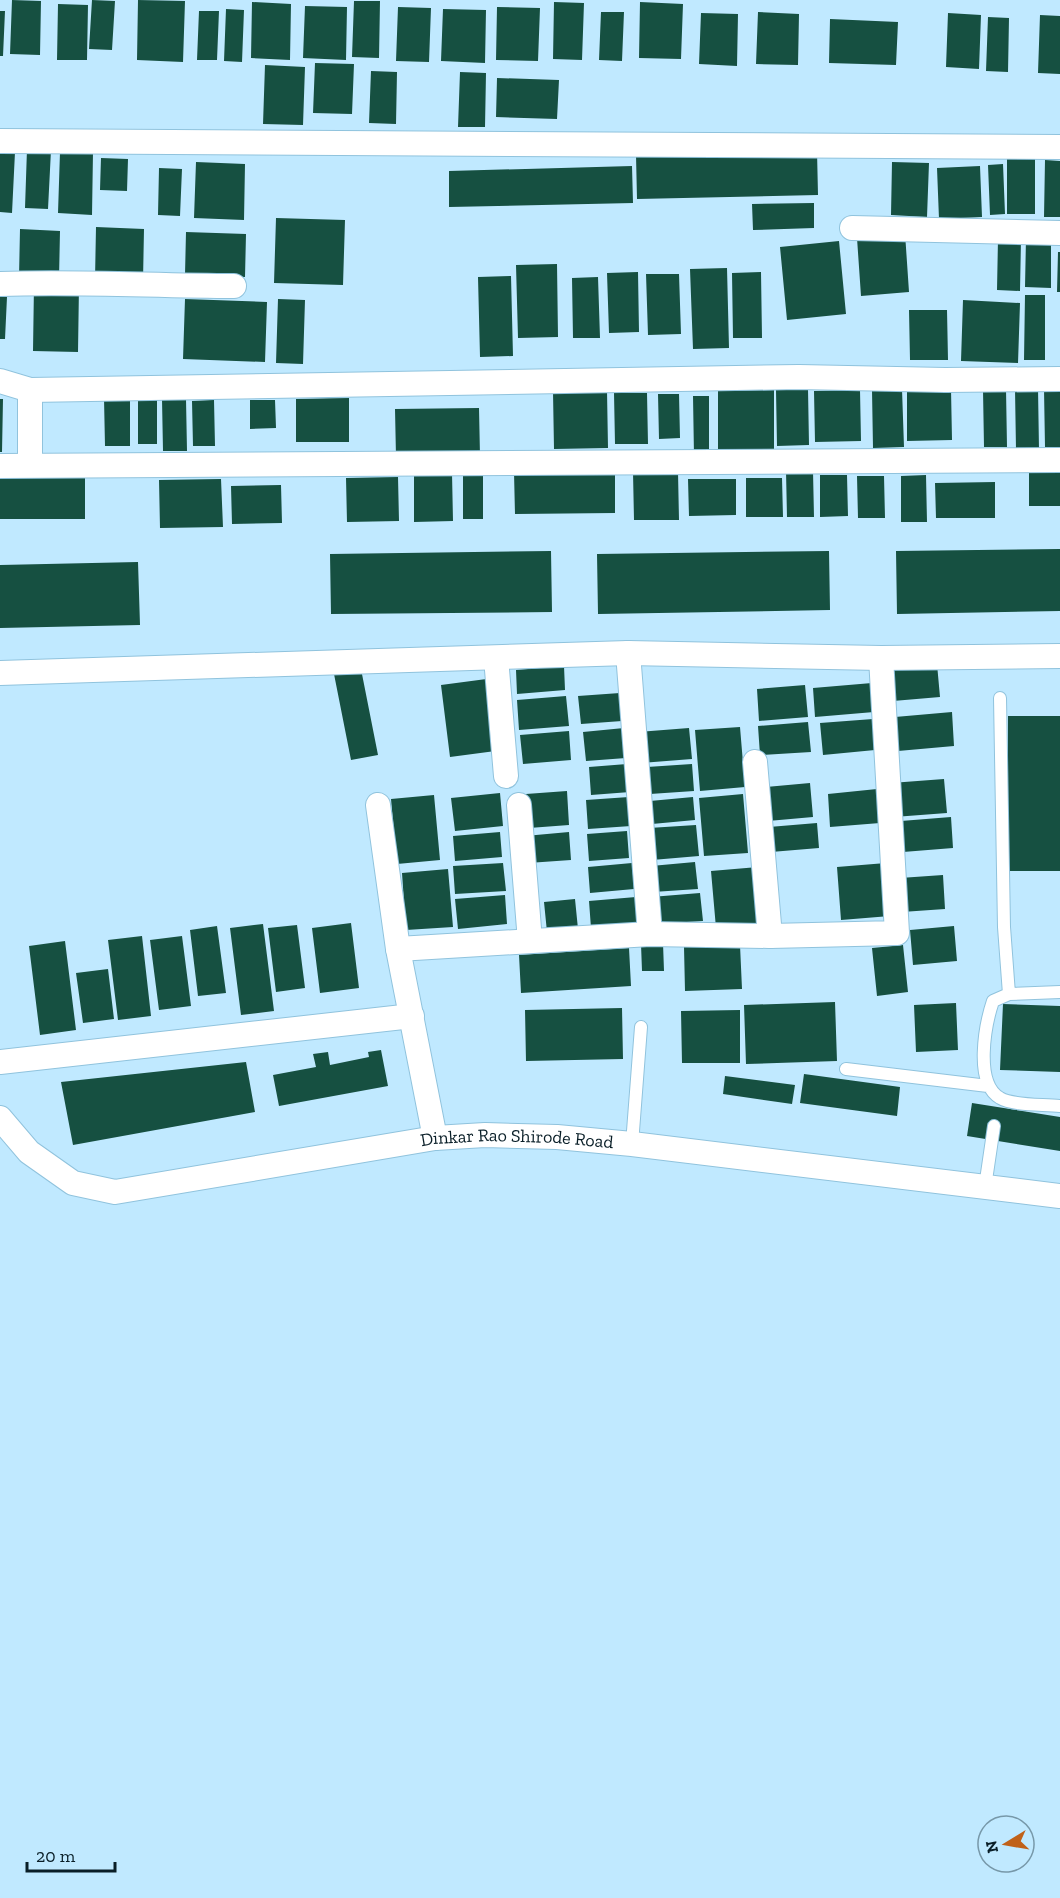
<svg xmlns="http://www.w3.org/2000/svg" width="1060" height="1898" font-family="'Zilla Slab',serif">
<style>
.building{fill:#165041}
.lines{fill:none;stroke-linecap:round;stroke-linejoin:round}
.lane-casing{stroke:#90c3dd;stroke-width:14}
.street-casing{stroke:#90c3dd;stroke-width:26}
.lane{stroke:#fff;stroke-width:12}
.street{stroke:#fff;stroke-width:24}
.labels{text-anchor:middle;stroke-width:6;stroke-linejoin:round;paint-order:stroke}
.street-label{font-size:18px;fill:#091e27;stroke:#c0e9ff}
</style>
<rect width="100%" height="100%" fill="#c0e9ff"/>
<!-- building -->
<path class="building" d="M12,0L41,1L40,55L10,54Z
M92,0L115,1L112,50L89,49Z
M138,0L185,1L183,62L137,60Z
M354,1H380L379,58L352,57Z
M252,2L291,4L290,60L251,58Z
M554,2L584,3L582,60L553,59Z
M640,2L683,4L681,59L639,58Z
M58,4L88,5L87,60H57Z
M305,6L347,7L346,60L303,58Z
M398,7L431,8L429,62L396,61Z
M497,7L540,8L538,61L496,60Z
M226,9L244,10L242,62L224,61Z
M443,9L486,10L485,63L441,61Z
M0,11H5L3,56H0Z
M199,11H219L217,60H197Z
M601,12H624L622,61L599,60Z
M758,12L799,14L798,65L756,64Z
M701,13L738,14L737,66L699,64Z
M948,13L981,15L979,69L946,67Z
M1040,15L1060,16V74L1038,73Z
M988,17L1009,18L1008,72L986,71Z
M830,19L898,22L896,65L829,63Z
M315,63L354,64L352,114L313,113Z
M265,65L305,67L303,125L263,124Z
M371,71L397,72L396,124L369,123Z
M460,72L486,73L485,127H458Z
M497,78L559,80L557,119L496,117Z
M27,149L51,150L48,209L25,208Z
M0,150L15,152L12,213L0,212Z
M817,151L818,195L637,199L636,155Z
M60,152H93L92,215L58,213Z
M1007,156H1035V214H1007Z
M101,158L128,159L127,191L100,190Z
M1045,160L1060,161V217H1044Z
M196,162L245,164L244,220L194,218Z
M892,162L929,163L927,217L891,215Z
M1003,164L1005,214L990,215L988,165Z
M632,166L633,203L449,207V171Z
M980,166L982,217L939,219L937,168Z
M159,168L182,169L180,216L158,215Z
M814,203V228L753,230L752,204Z
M276,218L345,220L343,285L274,283Z
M96,227L144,229L143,281L95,280Z
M20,229L60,231L59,279L19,278Z
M186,232L246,234L245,277L185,275Z
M905,233L909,292L861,296L857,238Z
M1026,238H1051V288L1025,287Z
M998,239L1021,240L1020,291L997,290Z
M839,241L846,314L787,320L780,247Z
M1058,252H1060V292H1057Z
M557,264L558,337L518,338L516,265Z
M727,268L729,348L693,349L690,269Z
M638,272L639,332L609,333L607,273Z
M761,272L762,338H733L732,273Z
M646,274H679L681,334L648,335Z
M511,276L513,356L480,357L478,277Z
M598,277L600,338H573L572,278Z
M34,284L79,285L78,352L33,351Z
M1025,295H1045V360H1024Z
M0,297H7L5,339H0Z
M185,299L267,302L265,362L183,359Z
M278,299L305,300L303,364L276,363Z
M963,300L1020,303L1018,363L961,361Z
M909,310H947L948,360H910Z
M1038,388L1039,450H1016L1015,389Z
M1060,388V447H1045L1044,389Z
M808,389L809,445L777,446L776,390Z
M902,389L904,447L873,448L872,390Z
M907,389H951L952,440L907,441Z
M1006,389L1007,447H984L983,390Z
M774,390V451H718V391Z
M860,390L861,441L815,442L814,391Z
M607,391L608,448L554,449L553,392Z
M614,393H647L648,444H615Z
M658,394H679L680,438L659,439Z
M693,396H709V456H694Z
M130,397V446H105L104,398Z
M138,397H157V444H138Z
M349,398V442H296V399Z
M0,399H3L2,452H0Z
M162,399H186L187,451H163Z
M214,400L215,446H193L192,401Z
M250,400H275L276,428L250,429Z
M479,408L480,456L396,457L395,409Z
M1060,466V506H1029V467Z
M615,470V513L515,514L514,472Z
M463,471H483V519H463Z
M786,471H813L814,517H787Z
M633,472H678L679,520H634Z
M452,473L453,521L414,522V474Z
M820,475H847L848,516L820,517Z
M926,475L927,522H901V476Z
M857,476H884L885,518H858Z
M398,477L399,521L347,522L346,478Z
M0,478H85V519H0Z
M746,478H782L783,517H746Z
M221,479L223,527L160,528L159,480Z
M688,479H736V515L689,516Z
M995,482V518H936L935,483Z
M281,485L282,523L232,524L231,486Z
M1060,549V611L897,614L896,551Z
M551,551L552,612L331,614L330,554Z
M829,551L830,610L598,614L597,554Z
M138,562L140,625L0,628V565Z
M937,664L940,697L893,701L891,668Z
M564,666L565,690L517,694L516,670Z
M361,669L378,755L351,760L334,674Z
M494,678L503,750L450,757L441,685Z
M872,683L874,712L815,717L813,688Z
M805,685L808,717L759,721L757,689Z
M620,693L622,721L581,724L578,696Z
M566,696L569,726L519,730L517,700Z
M952,712L954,746L898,751L895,717Z
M1008,716H1060V871H1008Z
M873,719L875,750L823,755L820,723Z
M808,722L811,752L760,755L758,726Z
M740,727L745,787L700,791L695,730Z
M624,728L626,758L586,761L583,732Z
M689,728L692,759L641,763L638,732Z
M569,731L571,760L523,764L520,735Z
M627,764L630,792L591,795L589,767Z
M692,764L694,791L650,794L647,767Z
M944,779L947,813L894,817L891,783Z
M810,783L813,817L768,821L766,787Z
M877,789L880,823L830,827L828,794Z
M567,791L569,825L529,828L526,794Z
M500,793L503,826L455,831L451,798Z
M743,794L748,853L704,856L699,798Z
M434,795L440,860L397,864L391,799Z
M629,797L631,826L588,829L586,800Z
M693,797L695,820L652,824L650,801Z
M951,817L953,848L903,852L901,821Z
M817,823L819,848L771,852L769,827Z
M696,825L699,856L652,860L649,828Z
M627,831L629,858L589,861L587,834Z
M500,832L502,857L455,861L453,836Z
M569,832L571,860L528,863L525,836Z
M695,862L698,889L653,892L651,866Z
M503,863L506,891L455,894L453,866Z
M632,863L634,889L590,893L588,867Z
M886,863L890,916L841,920L837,867Z
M758,867L762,924L716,928L711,871Z
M448,869L453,927L406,930L402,873Z
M943,875L945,909L902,912L900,878Z
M700,893L703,921L653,924L651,897Z
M505,895L507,924L458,929L455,899Z
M636,897L638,924L591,928L589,901Z
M575,899L578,929L547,932L544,902Z
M351,923L359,988L320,993L312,928Z
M263,924L274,1011L241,1015L230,928Z
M297,925L305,988L276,992L268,928Z
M217,926L226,993L198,996L190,930Z
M954,926L957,961L913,965L910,930Z
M142,936L151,1016L118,1020L108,940Z
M182,936L191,1006L159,1010L150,940Z
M65,941L76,1030L40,1035L29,946Z
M663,943L664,971H642L641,944Z
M740,945L742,989L685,991L684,947Z
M903,945L908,992L877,996L872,948Z
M629,948L631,986L521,993L519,955Z
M108,969L114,1019L83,1023L76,973Z
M835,1002L837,1061L746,1064L744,1005Z
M956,1003L958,1050L916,1052L914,1005Z
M1003,1004L1060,1006V1072L1000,1070Z
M622,1008L623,1059L526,1061L525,1010Z
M740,1010V1063H682L681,1011Z
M381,1050L388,1086L279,1106L273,1075L316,1067L313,1054L328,1052L330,1065L369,1057L368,1052Z
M246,1062L255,1112L73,1145L61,1082Z
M804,1074L900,1087L897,1116L800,1103Z
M725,1076L795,1085L792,1104L723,1094Z
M972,1103L1060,1117V1151L967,1136Z"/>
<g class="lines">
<!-- lane casing -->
<g class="lane-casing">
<path id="lane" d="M1000,698L1004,927L1009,994
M1060,992L1009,994L993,1001C985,1025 974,1083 1000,1098C1013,1106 1044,1104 1060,1106
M846,1069L988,1086
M632,1144L641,1027
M985,1187L994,1126"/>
</g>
<!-- street casing -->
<g class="street-casing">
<g id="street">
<path d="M0,141L1060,147"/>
<path d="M852,228L1060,233"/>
<path d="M0,284C78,281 156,286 234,286"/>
<path d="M0,381L30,390L799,377L945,380L1060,379"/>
<path d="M30,465V390"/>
<path d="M0,466L1060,460"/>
<path d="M628,653L650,934"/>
<path d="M496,658L506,776"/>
<path d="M0,673L628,653L881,658L1060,656"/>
<path d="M755,762L770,936"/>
<path d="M378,805L398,949L435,1138"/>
<path d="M519,805L530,941"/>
<path d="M398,949L650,934L770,936L897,933L881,658"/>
<path d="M0,1062L412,1016"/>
<path id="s1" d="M0,1118L29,1152L73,1183L115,1192L435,1138L485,1135L557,1137L632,1144L1060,1196"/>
</g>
</g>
<!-- lane -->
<use href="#lane" class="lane"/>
<!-- street -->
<use href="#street" class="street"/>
</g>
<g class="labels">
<!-- street labels -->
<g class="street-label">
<text dy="6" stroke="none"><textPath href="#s1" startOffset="548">Dinkar Rao Shirode Road</textPath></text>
</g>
</g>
<!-- north arrow -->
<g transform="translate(1006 1844) rotate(259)"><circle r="28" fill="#c0e9ff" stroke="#7798a9" stroke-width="1.5"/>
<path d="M0-4.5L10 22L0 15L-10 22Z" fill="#c06119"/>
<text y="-9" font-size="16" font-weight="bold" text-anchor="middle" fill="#091e27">N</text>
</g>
<!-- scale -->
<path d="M27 1862v9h88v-9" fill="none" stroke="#091e27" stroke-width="3"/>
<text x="36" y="1862" font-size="18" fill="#091e27" stroke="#c0e9ff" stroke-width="4.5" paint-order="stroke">20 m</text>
</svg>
